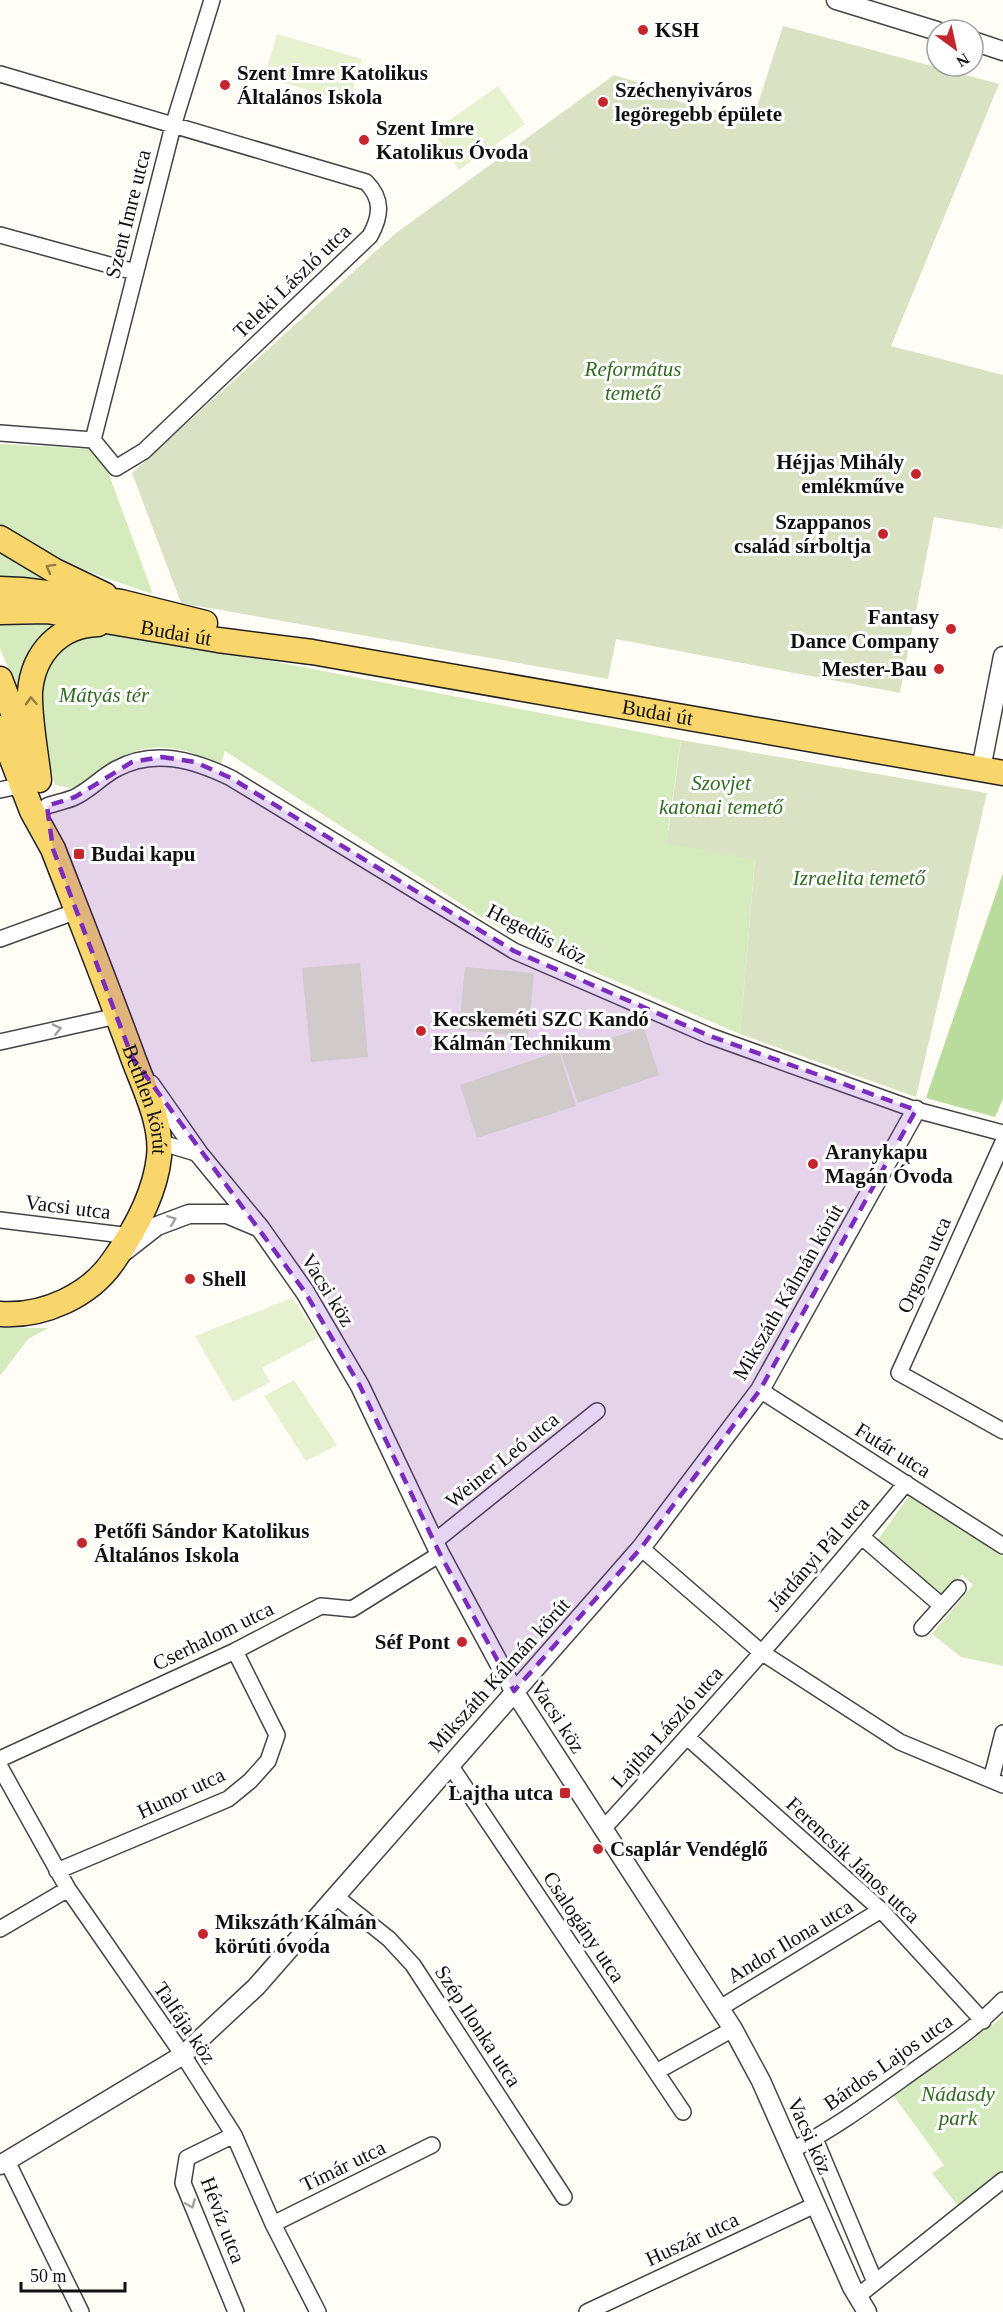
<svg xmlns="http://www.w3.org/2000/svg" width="1003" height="2312" font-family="'Times New Roman',serif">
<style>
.green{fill:#d5ebbd}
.forest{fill:#b9dc9c}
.cemetery{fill:#d9e3c4}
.pitch{fill:#e6f2cf}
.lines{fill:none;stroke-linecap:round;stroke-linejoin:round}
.minor-casing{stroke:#444;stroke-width:18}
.tertiary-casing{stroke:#444;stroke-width:21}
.primary-casing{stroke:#222;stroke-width:27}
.minor{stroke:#fff;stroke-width:15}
.tertiary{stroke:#fff;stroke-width:18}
.primary{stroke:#f9d66b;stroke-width:24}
.oneway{stroke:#917d42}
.oneway2{stroke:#a0a0a0}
.marked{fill:#7b2cbf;fill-opacity:0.2;stroke:#7b2cbf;stroke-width:4.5;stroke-dasharray:12 8;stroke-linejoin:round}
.poi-dot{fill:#c4262e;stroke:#fff;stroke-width:2}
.labels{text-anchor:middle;stroke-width:6;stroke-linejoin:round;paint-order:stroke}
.poi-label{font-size:21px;font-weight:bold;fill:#111;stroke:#fff;text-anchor:start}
.street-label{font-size:21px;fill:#111;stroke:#fff}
.park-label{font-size:21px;font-style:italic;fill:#2f6b1f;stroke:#fff}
</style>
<rect width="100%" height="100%" fill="#fffdf5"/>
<!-- green -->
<path class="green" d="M0,444L89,449L108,472L153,594C95,575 51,559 0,524Z
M0,553L50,584L0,580Z
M0,621L69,624L25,688L18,690L0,649Z
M104,629L681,740L668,830L755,860L740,1034L583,967L489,922L225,751L221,764C156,735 129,745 75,789L55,785L42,732L38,700L52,654L61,645Z
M0,1328H48L28,1339L0,1376Z
M909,1496L1003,1556V1666L961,1657L932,1634L973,1585L962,1575L942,1596L877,1541Z
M1003,2015V2173L959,2207L932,2173L944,2165L893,2095L996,2022Z"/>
<!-- forest -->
<path class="forest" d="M1003,873V1099L995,1117L926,1098Z"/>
<!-- cemetery -->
<path class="cemetery" d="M783,26L999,84L891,346L1003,375V523L1002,529L934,517L900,693L616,639L608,679L181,603L132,473L396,233L614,75L671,93L669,99L753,119Z
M681,740L987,793L916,1097L740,1034L755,860L667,843Z"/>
<!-- pitch -->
<path class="pitch" d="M277,34L362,59L349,102L264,77Z
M498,86L525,124L459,170L433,132Z
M360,963L368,1057L311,1062L302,968Z
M465,967L534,973L528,1037L459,1030Z
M644,1028L659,1075L578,1103L561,1053Z
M559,1051L576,1106L477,1138L460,1085Z
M292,1298L319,1337L262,1368L270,1382L233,1402L195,1336Z
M294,1380L337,1445L306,1461L264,1396Z"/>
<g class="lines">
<!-- minor casing -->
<g class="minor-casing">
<path id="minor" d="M0,74L366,182C383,199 381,216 370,236L144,451L116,468L93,440L0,433
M0,235L135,272
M93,440L173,126L212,0
M0,790L23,785
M47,806C55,803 65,801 73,798C89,791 101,777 116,769C154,748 194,760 231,778L514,951L710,1036L916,1110L1003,1133
M0,939L77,911
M0,1042L117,1016
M159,1142L199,1154
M1003,1142L899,1373L1003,1431
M0,1220L131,1236
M760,1390L1003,1546
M862,1537L942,1606
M434,1542L597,1411
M641,1548L761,1652L900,1742L1003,1785
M922,1628L958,1588
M687,1737L881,1910L983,2021
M0,1759L235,1651L321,1606L352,1609L440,1554
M450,1765L683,2112
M0,1767L68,1889L183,2055L234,2135L273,2224L318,2312
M991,1780L1003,1733
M603,1829C707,1716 809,1601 906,1483
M57,1871L228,1799L250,1781L268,1761L277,1735L235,1651
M335,1896L389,1939L413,1965L564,2197
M0,1929L68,1889
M720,2008L881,1910
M656,2072L733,2029
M234,2135L187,2158L183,2183L236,2312
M815,2139L875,2282
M792,2150C834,2129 873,2100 912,2072C944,2049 976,2028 1003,2000
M7,2161L81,2312
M273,2224L432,2145
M858,2296L1003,2180
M587,2312L815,2205"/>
</g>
<!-- tertiary casing -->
<g class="tertiary-casing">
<path id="tertiary" d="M836,0L937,31
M973,41L1003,51
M981,769L1003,656
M150,1084L199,1154L260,1228L305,1292L360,1386L440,1554L514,1691L733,2029L761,2081L852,2287L867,2312
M125,1251L157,1226L189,1214H227L258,1227
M0,2165L183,2055L256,1987L641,1548L760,1390L916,1110"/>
</g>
<!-- primary casing -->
<g class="primary-casing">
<g id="primary">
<path d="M0,538L55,571L105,595"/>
<path d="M0,589L22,590L121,602L205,623"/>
<path id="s1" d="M0,612L47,611L218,640L312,652L1003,773"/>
<path d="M0,679L26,747"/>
<path id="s2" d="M0,728L32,811L53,849C79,916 106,984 131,1052C142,1084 163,1122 159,1157C155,1194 135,1230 114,1260C90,1296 43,1317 0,1314"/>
<path d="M39,780C36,753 29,717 30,692C33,653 60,625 98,624"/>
</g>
</g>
<!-- minor -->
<use href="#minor" class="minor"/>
<!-- tertiary -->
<use href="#tertiary" class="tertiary"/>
<!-- primary -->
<use href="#primary" class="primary"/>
</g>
<!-- one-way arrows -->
<defs><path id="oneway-chevron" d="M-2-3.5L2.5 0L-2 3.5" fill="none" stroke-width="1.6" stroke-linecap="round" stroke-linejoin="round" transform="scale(1.5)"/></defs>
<g class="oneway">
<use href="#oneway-chevron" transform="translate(50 568) rotate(-151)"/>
<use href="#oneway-chevron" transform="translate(31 701) rotate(-93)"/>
</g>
<g class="oneway2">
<use href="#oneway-chevron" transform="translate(57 1029) rotate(-13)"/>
<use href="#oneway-chevron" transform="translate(172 1220) rotate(-21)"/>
<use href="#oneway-chevron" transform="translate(191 2204) rotate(67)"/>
</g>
<!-- marked area -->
<path class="marked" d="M162,757L195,762L231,778L514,951L710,1036L916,1110L760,1390L641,1548L514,1691L440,1554L360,1386L305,1292L132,1057L53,849L47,806L75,797L132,762Z"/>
<!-- markers -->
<g class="poi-dot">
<circle cx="643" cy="30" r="6"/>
<circle cx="225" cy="85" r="6"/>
<circle cx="603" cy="102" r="6"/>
<circle cx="364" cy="140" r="6"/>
<circle cx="916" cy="474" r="6"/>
<circle cx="883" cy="534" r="6"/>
<circle cx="951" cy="629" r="6"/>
<circle cx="939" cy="669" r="6"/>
<rect x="73" y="848" width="12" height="12" rx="3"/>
<circle cx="421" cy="1031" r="6"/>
<circle cx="813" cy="1164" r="6"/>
<circle cx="190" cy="1279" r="6"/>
<circle cx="82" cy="1543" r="6"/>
<circle cx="462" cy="1642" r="6"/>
<rect x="559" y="1787" width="12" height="12" rx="3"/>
<circle cx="598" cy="1849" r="6"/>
<circle cx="203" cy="1934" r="6"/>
</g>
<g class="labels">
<!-- poi labels -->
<g class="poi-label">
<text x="655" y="37">KSH</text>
<text x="237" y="80">Szent Imre Katolikus<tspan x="237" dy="24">Általános Iskola</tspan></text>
<text x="615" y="97">Széchenyiváros<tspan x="615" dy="24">legöregebb épülete</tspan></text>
<text x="376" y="135">Szent Imre<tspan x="376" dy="24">Katolikus Óvoda</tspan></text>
<text x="904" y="469" text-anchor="end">Héjjas Mihály<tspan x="904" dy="24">emlékműve</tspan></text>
<text x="871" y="529" text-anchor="end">Szappanos<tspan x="871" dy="24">család sírboltja</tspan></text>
<text x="939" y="624" text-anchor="end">Fantasy<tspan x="939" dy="24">Dance Company</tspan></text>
<text x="927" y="676" text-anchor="end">Mester-Bau</text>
<text x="91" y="861">Budai kapu</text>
<text x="433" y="1026">Kecskeméti SZC Kandó<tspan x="433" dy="24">Kálmán Technikum</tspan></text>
<text x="825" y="1159">Aranykapu<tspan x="825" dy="24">Magán Óvoda</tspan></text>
<text x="202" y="1286">Shell</text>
<text x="94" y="1538">Petőfi Sándor Katolikus<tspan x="94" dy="24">Általános Iskola</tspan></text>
<text x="450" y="1649" text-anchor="end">Séf Pont</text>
<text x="553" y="1800" text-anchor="end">Lajtha utca</text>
<text x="610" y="1856">Csaplár Vendéglő</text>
<text x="215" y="1929">Mikszáth Kálmán<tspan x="215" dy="24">körúti óvoda</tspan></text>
</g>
<!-- street labels -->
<g class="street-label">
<text transform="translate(128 214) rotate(-76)" y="7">Szent Imre utca</text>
<text transform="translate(292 281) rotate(-44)" y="7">Teleki László utca</text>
<text dy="7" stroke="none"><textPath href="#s1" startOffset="178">Budai út</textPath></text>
<text dy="7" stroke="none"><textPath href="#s1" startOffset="666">Budai út</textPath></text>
<text transform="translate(537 934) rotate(27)" y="7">Hegedűs köz</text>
<text dy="7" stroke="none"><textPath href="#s2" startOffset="400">Bethlen körút</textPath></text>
<text transform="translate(68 1207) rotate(7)" y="7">Vacsi utca</text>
<text transform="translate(924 1265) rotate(-66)" y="7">Orgona utca</text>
<text transform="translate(328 1290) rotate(58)" y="7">Vacsi köz</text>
<text transform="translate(788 1292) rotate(-60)" y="7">Mikszáth Kálmán körút</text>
<text transform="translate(893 1450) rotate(32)" y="7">Futár utca</text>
<text transform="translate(502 1460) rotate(-39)" y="7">Weiner Leó utca</text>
<text transform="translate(818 1554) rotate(-49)" y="7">Járdányi Pál utca</text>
<text transform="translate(213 1636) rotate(-26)" y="7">Cserhalom utca</text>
<text transform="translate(499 1675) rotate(-48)" y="7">Mikszáth Kálmán körút</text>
<text transform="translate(558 1717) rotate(57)" y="7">Vacsi köz</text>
<text transform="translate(667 1727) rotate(-48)" y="7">Lajtha László utca</text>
<text transform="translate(181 1793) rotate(-25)" y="7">Hunor utca</text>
<text transform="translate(853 1860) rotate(43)" y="7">Ferencsik János utca</text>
<text transform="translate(584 1927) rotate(56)" y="7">Csalogány utca</text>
<text transform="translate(790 1941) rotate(-31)" y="7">Andor Ilona utca</text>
<text transform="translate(185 2023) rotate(56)" y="7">Talfája köz</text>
<text transform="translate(478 2026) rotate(57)" y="7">Szép Ilonka utca</text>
<text transform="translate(888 2062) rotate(-35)" y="7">Bárdos Lajos utca</text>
<text transform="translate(810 2136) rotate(66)" y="7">Vacsi köz</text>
<text transform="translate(343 2166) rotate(-26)" y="7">Tímár utca</text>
<text transform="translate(223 2220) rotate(69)" y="7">Hévíz utca</text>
<text transform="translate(692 2239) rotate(-25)" y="7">Huszár utca</text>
</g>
<!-- park labels -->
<g class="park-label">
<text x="633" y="376">Református<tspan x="633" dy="24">temető</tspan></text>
<text x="104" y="702">Mátyás tér</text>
<text x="721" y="790">Szovjet<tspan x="721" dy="24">katonai temető</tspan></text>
<text x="859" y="885">Izraelita temető</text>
<text x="958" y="2101">Nádasdy<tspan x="958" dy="24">park</tspan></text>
</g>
</g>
<!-- north arrow -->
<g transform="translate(955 48) rotate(147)"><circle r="28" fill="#ffffff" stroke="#a0a0a0" stroke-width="1.5"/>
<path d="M0-4.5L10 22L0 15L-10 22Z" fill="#c4262e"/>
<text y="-9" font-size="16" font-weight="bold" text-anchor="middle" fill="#111111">N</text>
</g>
<!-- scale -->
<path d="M21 2282v9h104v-9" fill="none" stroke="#111111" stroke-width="3"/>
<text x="30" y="2282" font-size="18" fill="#111111" stroke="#ffffff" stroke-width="4.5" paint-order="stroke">50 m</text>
</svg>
